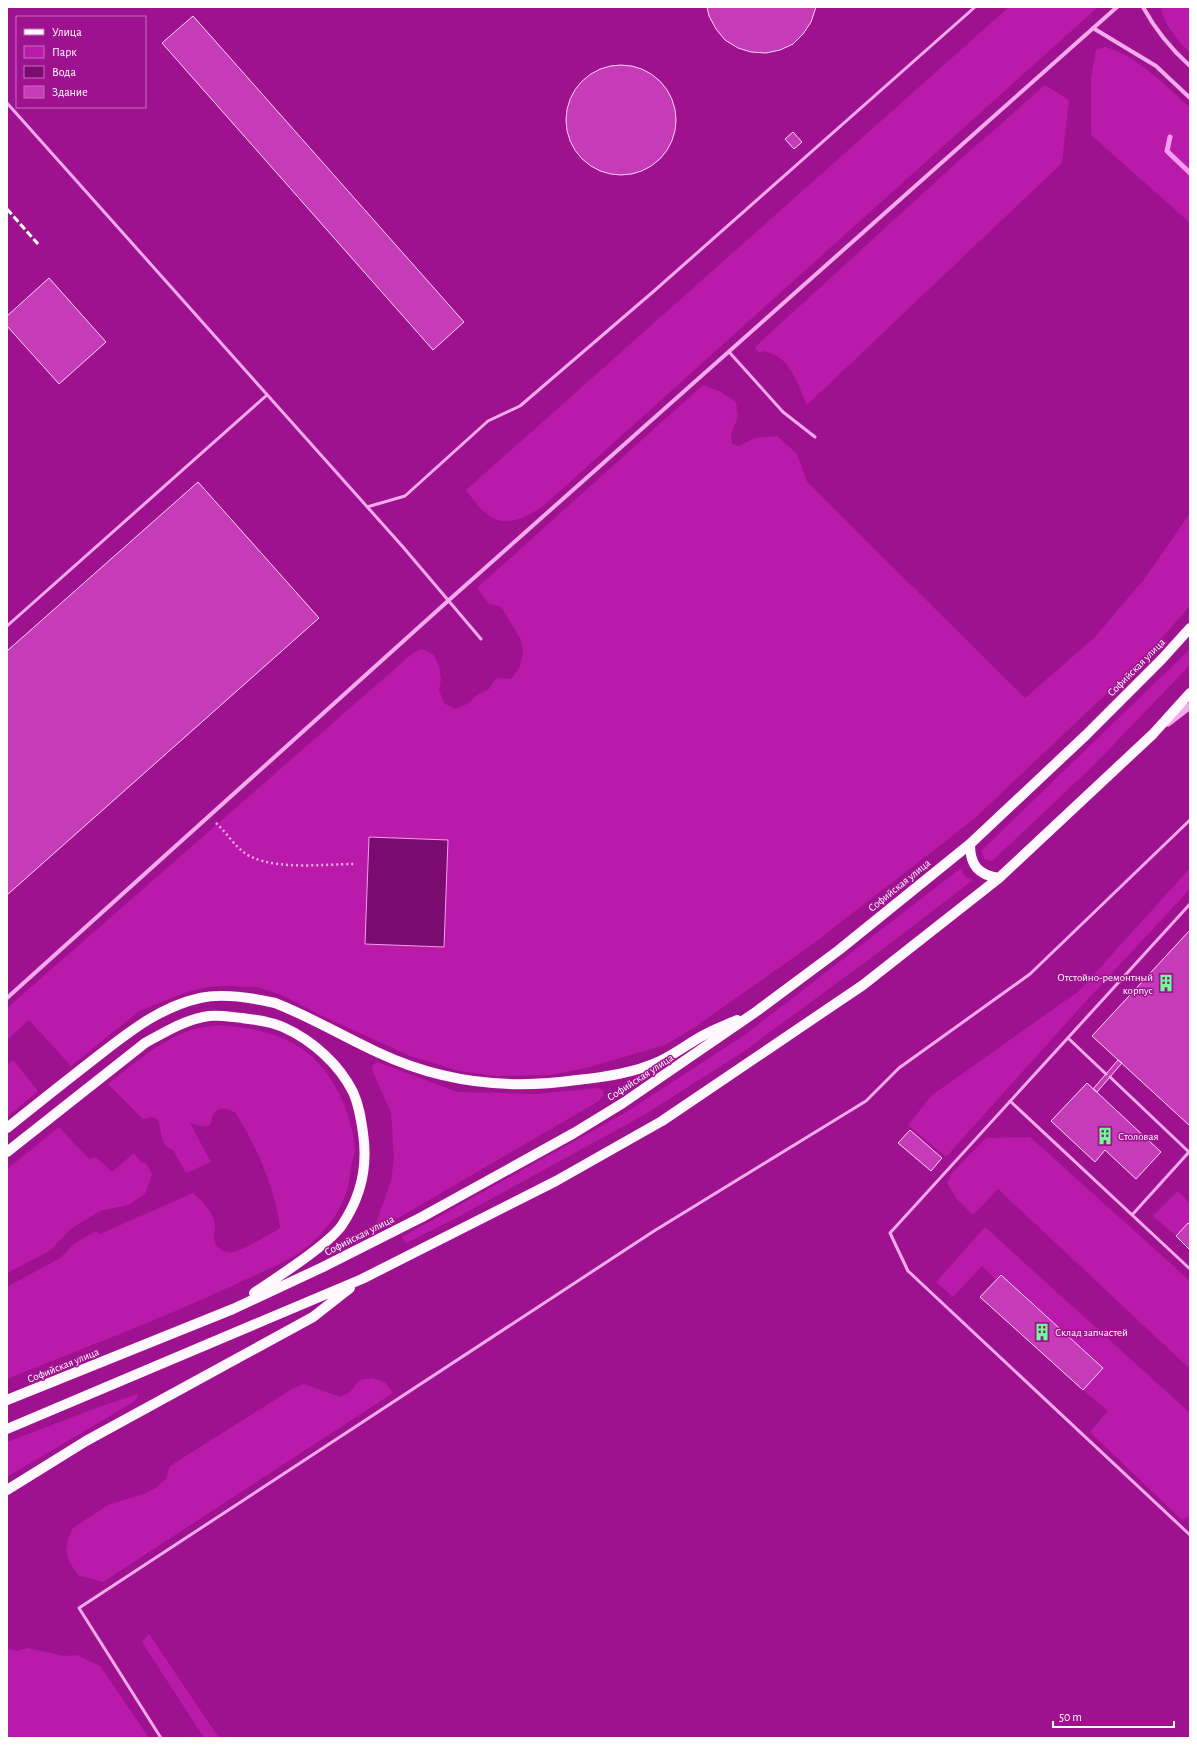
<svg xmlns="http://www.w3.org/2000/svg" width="1197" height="1745" font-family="'Alegreya Sans',sans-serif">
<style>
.green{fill:#b91aa9}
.water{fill:#7b0b6e;stroke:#f79cf0}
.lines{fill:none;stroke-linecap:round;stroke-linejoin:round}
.stream{stroke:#f79cf0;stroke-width:5}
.building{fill:#c63bb8;stroke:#fed3fa}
.path{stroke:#f5aaed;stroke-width:2.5;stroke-dasharray:2 3;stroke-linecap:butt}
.service{stroke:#f5aaed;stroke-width:3}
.minor{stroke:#f5aaed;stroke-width:4}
.tertiary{stroke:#f5aaed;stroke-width:7}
.primary{stroke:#fff8fe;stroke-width:10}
.rail{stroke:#fff;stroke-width:3;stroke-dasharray:7 3;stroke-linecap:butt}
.labels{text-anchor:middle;stroke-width:3;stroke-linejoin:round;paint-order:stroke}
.street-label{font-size:11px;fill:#fff;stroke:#9f128f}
.poi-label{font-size:11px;fill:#fff;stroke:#9f128f;text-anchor:start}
</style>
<rect width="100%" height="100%" fill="#9f128f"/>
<!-- green -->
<path class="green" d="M1009,7H1098L541,508C504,530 491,525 466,490Z
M1160,7H1190V53C1177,40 1165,25 1160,7Z
M1105,47C1133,53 1169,88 1190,108V223L1091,135V78L1096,50Z
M1045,85L1069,100L1062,163L807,405C797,383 791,356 763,351L759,353L755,347L955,164Z
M703,385L719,391L736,402L738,416L731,435L732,444L739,446L755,438L777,436L797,454L807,482L1025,698L1093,639L1145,578L1190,513V606L1141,661L974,819L810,946L695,1027L665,1045L590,1067L552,1075L495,1076L459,1071L410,1056L318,1014L284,996L258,987L233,986L208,987L184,993L139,1011L71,1066L29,1020L7,1040V1008L413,653L422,649L434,655L439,666L441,679L439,690L444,703L455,709L467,704L477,695L489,689L496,678L511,679L519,668L523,654L521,640L501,607L489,604L477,588Z
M1190,649V665L1093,766L992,861L984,859L981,851Z
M961,868L964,876L973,880L879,952L743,1052L644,1115L458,1217L406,1243L402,1237L628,1111L746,1034Z
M1190,868V889L1087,1000L946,1157L908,1125L932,1095L1079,991Z
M218,1025C274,1029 313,1042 340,1095C346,1106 355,1136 355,1148C355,1154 352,1161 351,1167C350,1176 349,1185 346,1193C340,1213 323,1234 307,1247C288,1262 254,1275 232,1286C158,1320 82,1349 7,1379V1287L60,1258L75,1243L96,1231L100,1234L193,1193C202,1201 214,1212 215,1225C216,1230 213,1236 214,1240C216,1248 225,1254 233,1252C243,1250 271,1234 280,1228C275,1187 257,1149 236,1113C229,1109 218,1105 213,1115C211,1119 212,1122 209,1126C202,1128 197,1124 190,1123L211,1162L186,1173L173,1150C151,1143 171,1109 143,1119L108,1084C134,1064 159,1041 191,1030C199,1027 209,1027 218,1025Z
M13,1060L38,1091L7,1117V1065Z
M377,1062L458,1092L536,1094L597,1088L603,1090V1096L599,1101L381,1228L376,1223L391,1181L394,1158L391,1112L373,1073L372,1066Z
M59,1127L89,1159L96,1157L112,1172L134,1153L141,1162L147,1164L152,1175L145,1194L128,1205L100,1211L72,1228L50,1251L7,1273V1169Z
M1030,1137L1190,1281V1369L998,1189L973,1215L956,1198L947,1183L952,1173L986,1138Z
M1178,1191L1190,1203V1225L1188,1223L1176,1236L1153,1216Z
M985,1227L1190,1413V1516L1182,1520L1090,1432L1108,1411L1083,1390L1103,1367L1001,1275L996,1280L982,1266L953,1297L936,1282Z
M373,1378L386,1383L393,1393L103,1582L78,1575L70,1563L66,1552L68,1539L73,1528L108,1505L146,1493L157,1487L166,1479L170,1466L292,1389L304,1384L340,1397L351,1391L359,1380Z
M137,1394L138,1396L135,1401L7,1477V1442L99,1407Z
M149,1634L219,1738H204L142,1642Z
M7,1648L16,1651L28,1648L64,1656L77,1655L100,1666L149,1738H7Z"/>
<!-- water -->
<path class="water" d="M369,837L448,840L444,947L365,944Z"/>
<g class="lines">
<!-- stream -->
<path class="stream" d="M1170,137L1167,151L1190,173"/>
</g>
<!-- building -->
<path class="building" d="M707,7H816L811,22L803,34L793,44L780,50L766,53L751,52L738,48L725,40L716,29L709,16Z
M193,16L464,322L433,350L162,43Z
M566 120a55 55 0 1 1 110 0a55 55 0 1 1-110 0Z
M793,132L802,142L794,149L785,139Z
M49,278L106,342L59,384L7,326V316Z
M198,482L319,618L7,895V651Z
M1190,930V1126L1092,1036Z
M1118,1060L1122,1063L1097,1092L1093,1089Z
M1087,1083L1161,1152L1136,1179L1105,1150L1095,1162L1051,1121Z
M910,1130L942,1158L931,1171L898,1143Z
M1188,1223L1190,1225V1250L1176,1236Z
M1001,1275L1103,1368L1083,1390L980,1297Z"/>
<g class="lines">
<!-- path -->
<path class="path" d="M216,823C225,831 232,842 241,850C265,872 323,864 354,864"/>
<!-- service -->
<path class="service" d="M7,103L403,547L481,639
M730,353L783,412L815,437
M367,507L405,496L488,421L520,406L654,291L975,7
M7,626L267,395
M1190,904L890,1233L908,1271L1190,1535
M1068,1038L1106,1074
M1110,1077L1190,1153
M1010,1101L1190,1269
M1132,1215L1189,1152
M161,1738L79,1608L654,1231L866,1101L899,1068L1030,974L1190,820"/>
<!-- minor -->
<path class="minor" d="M1143,7C1156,31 1170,48 1190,66
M1093,28L1156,66L1190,98
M7,998L449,600L1117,7"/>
<!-- tertiary -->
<path class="tertiary" d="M1168,723L1190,706"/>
<!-- primary -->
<path class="primary" d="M970,844C970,865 978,875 999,878
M7,1128C37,1104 67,1080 98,1056C129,1032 160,1007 200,998C222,993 253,998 275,1003C311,1017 344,1037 379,1053C443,1083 508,1090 577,1080C605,1077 634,1073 660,1061C675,1054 689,1043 704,1035C714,1029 726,1025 737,1020
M7,1152L145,1043C165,1032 186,1019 209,1016C220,1015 231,1017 242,1018C256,1020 270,1021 283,1027C312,1040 339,1064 353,1092C359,1105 361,1119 363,1133C368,1166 361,1197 342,1225C339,1230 334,1234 330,1238C307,1259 280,1275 254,1293
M7,1400L233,1309L323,1267L422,1217L574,1133L623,1103L757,1011L839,950L970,844L1086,735L1162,659L1190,628
M7,1429L362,1279L556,1181L662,1121L863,985L999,878L1153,734L1190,693
M7,1490L86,1441L313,1317L350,1288"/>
<!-- rail -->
<path class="rail" d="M7,209L38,244"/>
</g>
<!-- icons -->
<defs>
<g id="building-bare" transform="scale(1.38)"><path d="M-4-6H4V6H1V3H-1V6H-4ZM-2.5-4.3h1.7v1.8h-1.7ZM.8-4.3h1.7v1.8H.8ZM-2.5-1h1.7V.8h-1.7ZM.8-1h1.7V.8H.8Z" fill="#6eff94" stroke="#9f128f" stroke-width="2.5" paint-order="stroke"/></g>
</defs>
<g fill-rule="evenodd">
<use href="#building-bare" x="1166" y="983"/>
<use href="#building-bare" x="1105" y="1136"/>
<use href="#building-bare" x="1042" y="1332"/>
</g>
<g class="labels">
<!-- street labels -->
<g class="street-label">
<text transform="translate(1136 667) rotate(-45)" y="4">Софийская улица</text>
<text transform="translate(899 885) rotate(-39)" y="4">Софийская улица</text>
<text transform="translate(640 1077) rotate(-33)" y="4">Софийская улица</text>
<text transform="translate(359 1235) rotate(-27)" y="4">Софийская улица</text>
<text transform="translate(63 1365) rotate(-22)" y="4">Софийская улица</text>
</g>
<!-- poi labels -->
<g class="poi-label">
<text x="1153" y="981" text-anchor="end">Отстойно-ремонтный<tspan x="1153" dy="13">корпус</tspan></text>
<text x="1118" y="1140">Столовая</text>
<text x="1055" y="1336">Склад запчастей</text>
</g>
</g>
<!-- border -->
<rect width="1197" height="1745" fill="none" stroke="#ffffff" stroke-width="16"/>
<!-- legend -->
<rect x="16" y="16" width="130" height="92" fill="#9f128f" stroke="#c571bc"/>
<rect x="24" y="29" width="20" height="6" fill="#fff8fe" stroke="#c571bc"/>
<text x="52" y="36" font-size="12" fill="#ffffff">Улица</text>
<rect x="24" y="46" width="20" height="12" fill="#b91aa9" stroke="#c571bc"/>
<text x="52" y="56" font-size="12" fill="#ffffff">Парк</text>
<rect x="24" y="66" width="20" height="12" fill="#7b0b6e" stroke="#c571bc"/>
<text x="52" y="76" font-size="12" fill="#ffffff">Вода</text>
<rect x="24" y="86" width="20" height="12" fill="#c63bb8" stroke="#c571bc"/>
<text x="52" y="96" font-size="12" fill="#ffffff">Здание</text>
<!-- scale -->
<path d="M1053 1721v6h121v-6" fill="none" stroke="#ffffff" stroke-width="2"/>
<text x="1059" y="1721" font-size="12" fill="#ffffff" stroke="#9f128f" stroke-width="3" paint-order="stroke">50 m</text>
</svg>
